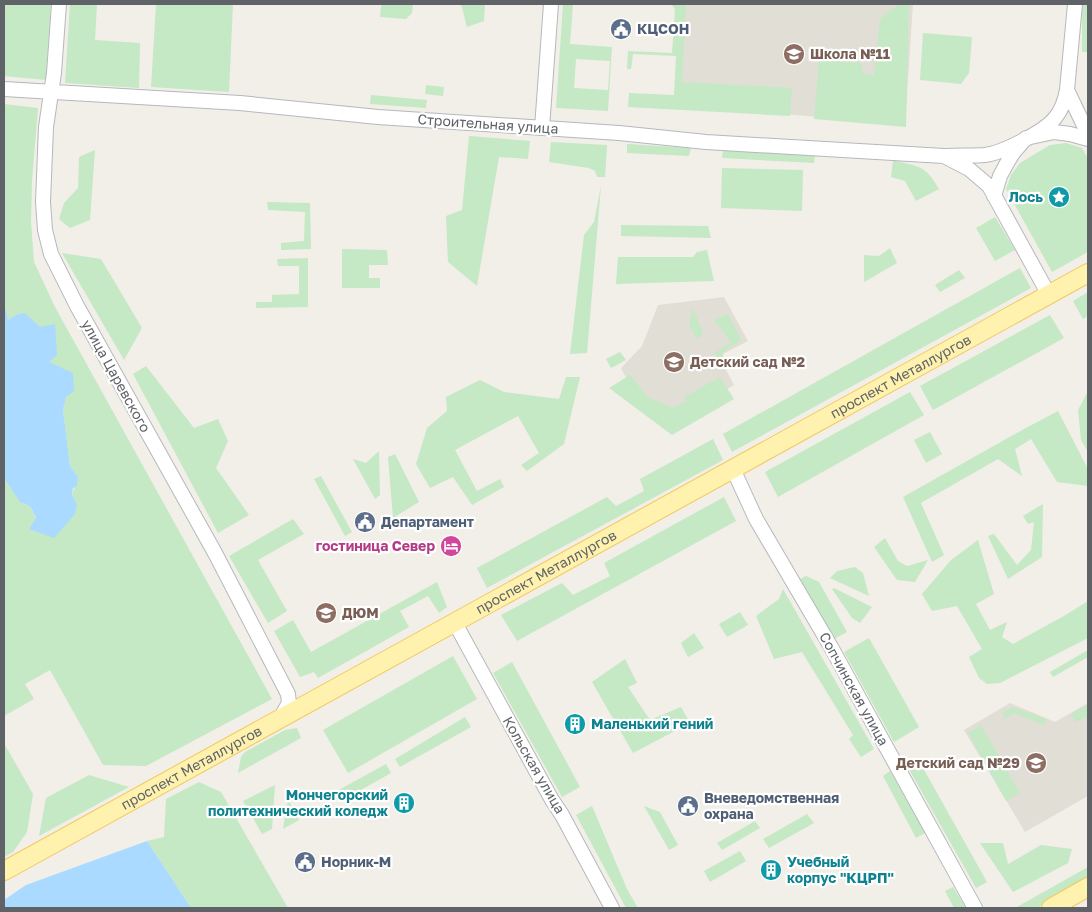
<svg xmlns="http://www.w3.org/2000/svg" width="1092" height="912" font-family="'Golos Text',sans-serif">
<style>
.education{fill:#e1ded6}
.green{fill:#c5e8c5;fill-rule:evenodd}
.water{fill:#aadaff}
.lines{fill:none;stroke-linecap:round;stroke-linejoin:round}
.minor-casing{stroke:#b5b8bc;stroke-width:16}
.major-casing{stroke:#f2c960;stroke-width:20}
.minor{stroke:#fff;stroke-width:14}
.major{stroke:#fff2af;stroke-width:18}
.labels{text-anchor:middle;stroke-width:4.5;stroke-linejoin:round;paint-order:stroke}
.service-label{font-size:14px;font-weight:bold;fill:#4e5e75;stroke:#fff;text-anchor:start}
.education-label{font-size:14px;font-weight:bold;fill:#785e54;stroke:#fff;text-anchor:start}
.street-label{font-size:14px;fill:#5f6368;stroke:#fff}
.culture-label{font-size:14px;font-weight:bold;fill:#0d838f;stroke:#fff;text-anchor:end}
.hotel-label{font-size:14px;font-weight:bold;fill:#b23c85;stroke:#fff;text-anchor:end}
</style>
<rect width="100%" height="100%" fill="#f1efe8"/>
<!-- education -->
<path class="education" d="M682,4H913L905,124L676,105Z
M724,297L748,341L719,356L734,385L671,420L636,396L621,368L642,346L658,305Z
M1010,703L1055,722L1088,703V796L1025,832L964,730Z"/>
<!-- green -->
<path class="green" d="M4,4H51L46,80L4,76Z
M70,4H97L95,40L140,43L139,88L65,83Z
M156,4H233L229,92L151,87Z
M383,4H413L412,13L406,19L380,17L381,6Z
M461,4H485L484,21L467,27Z
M563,4H573L570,44L612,47L608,111L556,108ZM576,59L610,61L608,90L574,88Z
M671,4H686L682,82L792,88L790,116L628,107L629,93L674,95L676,56L633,54L631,69H627L628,51L672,53L675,9Z
M899,4H909L906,127L814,119L819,60L861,63L863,74L874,75L880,19Z
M1082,4H1088V52H1082Z
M923,33L972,37L969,73L961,84L920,80Z
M426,85L444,87L443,96L425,94Z
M371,95L427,100L426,108L370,104Z
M4,104L38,108L32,181L31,221L34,262L55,307L272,699L146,766L103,765L50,670L25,684L34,699L4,716V478L20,502L30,506L36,519L29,529L77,504L72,495L78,477L70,466L63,410L66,397L49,362L40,327L16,315L8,320L6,310H4Z
M469,136L530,141L528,159L499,157L477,286L448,262L446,216L462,210Z
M551,142L607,145L605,177H597L595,171L589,168L549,162Z
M1066,143L1082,148L1088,159V252L1052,272L1006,189L1011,175L1020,163L1050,145Z
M627,144L691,148L689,156L627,153Z
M95,150L90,220L70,228L59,219L64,203L78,188L79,157Z
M723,150L815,155L814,163L722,158Z
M893,160C918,167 925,164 939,189L916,201L905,181L891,177Z
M722,168L803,170L802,211L721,208Z
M601,186L587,353L570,354L584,235L594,222Z
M267,202L310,203L311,249L281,250V243L304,241L305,212L268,210Z
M995,217L1015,250L995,261L976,228Z
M621,225L708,226L711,238L621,236Z
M890,248L897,263L864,282V255L879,256Z
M342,249L387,250L388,265H369V278H380V288H342Z
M707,250L714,281L616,284L618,257H693L697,252Z
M62,253L101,259L142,328L124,360Z
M308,258V307L256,308V302H272V295L299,294V266H278L277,259Z
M1020,268L1031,288L732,452L723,434Z
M959,270L965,278L940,292L935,285Z
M1088,292V316L1083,319L1073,301Z
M693,308L703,334L697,339L689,325Z
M728,314L741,340L723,352V369L715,353L731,342L714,320Z
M1050,315L1064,338L933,410L920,386Z
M620,352L626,360L611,368L606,359Z
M146,366L194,428L218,419L228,441L216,468L249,515L218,533L133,374Z
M630,375L648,397L673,408L687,401L684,397L720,377L734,399L672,435L609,388Z
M566,377H580L564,444L527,471L521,465L539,453L518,416L455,450L477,491L500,479L504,487L472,505L453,477L430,488L416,464L427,428L447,411L446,397L480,380L504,392L559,399Z
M910,392L924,415L778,497L765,472Z
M1087,393L1088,394V452L1081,440L1078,410Z
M1058,411L1088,469V486L1057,482L1031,439L1015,449L1022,476L998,459L921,503L944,555L932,562L903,497L1024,429Z
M930,432L942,454L926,463L914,440Z
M713,439L723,460L487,588L477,568L607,497L616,506L644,491L640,479Z
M379,451L380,495L375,499L353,459L366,463Z
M395,454L419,502L393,518L388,457Z
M321,476L352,532L345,536L314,479Z
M724,497L736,521L517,641L501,615L562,583L573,595L610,576L604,563Z
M1043,504L1042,557L1008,579L988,536L994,534L1017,565L1031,550L1034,522L1028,524L1023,516Z
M293,519L304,534L258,560L287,611L268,623L229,556Z
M885,538L898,561L907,566L928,560L915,582L897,580L874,547Z
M978,540L994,594L976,604L990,630L1007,622L1002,637L1013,644L1064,616L1088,601V638L1000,683L987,684L979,678L969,657L982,649L957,606L932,611L922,594L951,560Z
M855,567L863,573L869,596L830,578L837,571Z
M806,576L819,582L847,632L834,639L800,579Z
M437,582L447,607L439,613L428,596L400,611L409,627L318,678L314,672L300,677L274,631L293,620L311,652Z
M834,588L872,607L860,623L852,618L832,589Z
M783,589L874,749L861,757L849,739L853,735L802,652L774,659L756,616L779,599Z
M740,612L748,625L727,637L719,624Z
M694,633L704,648L688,657L681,643Z
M869,638L919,727L894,742L844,652Z
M1088,650V657L1053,677L1050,672Z
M453,656L477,699L348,773L323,730Z
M625,659L637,683L628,687L650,720L681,707L690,723L633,753L592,682Z
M512,662L580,787L562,797L493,673Z
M1088,704V716L1076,722L1071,714Z
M1012,707L1047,719L1044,725L1014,713L1005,719L1002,713Z
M465,717L471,727L400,767L395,759Z
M981,725L1020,793L1006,801L968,733Z
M297,728L301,738L238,773L241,757L245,752L285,730Z
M4,743L33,794L27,832L13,852L4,857Z
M918,759L987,882L976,888L906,764Z
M386,764L391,773L343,800L337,791Z
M890,771L925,833L916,838L883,776Z
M89,775L129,787L39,836L46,798Z
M199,782L221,792L288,908H191L147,841L164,837L166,799Z
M275,785L272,829L262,834L243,801Z
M288,799L299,820L283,829Z
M592,806L627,889L638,908H626L576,815Z
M644,806L660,812L678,845L669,850Z
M807,814L814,823L769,848L763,839Z
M755,821L760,828L722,850L717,843Z
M980,843H1003L1008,864L1041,845L1072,849L1068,863L1013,892Z
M740,851L746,861L710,882L704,871Z
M1088,867V880L1037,908H1015Z
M953,887L966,908H954L945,891Z"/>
<!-- water -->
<path class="water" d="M4,310H6L8,320L16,315L25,313L40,327L55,324L57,355L49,362L73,373L74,391L66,397L63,410L70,466L78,477L77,486L73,488L72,495L77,504L75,514L54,538L29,529L36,518L30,506L20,502L4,478Z
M147,841L191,908H4V900L26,885Z"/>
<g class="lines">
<!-- minor casing -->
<g class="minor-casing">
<path id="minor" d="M59,4L54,73L46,127L43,202L45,230L51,254L77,306L215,553L288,694L289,703L280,719
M4,89L240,103L378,117L619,133L706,142L944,156L969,169L989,186L1049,295
M1067,90L1088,134
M542,128L551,4
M946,156C959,155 972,156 985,155C1002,153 1044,132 1055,118C1062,110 1065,100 1067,90L1075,4
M994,196L1000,176L1007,163L1013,153L1026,138L1054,132L1070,134L1088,139
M733,469L756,519L831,647L975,908
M455,623L552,800L562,815L612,908"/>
</g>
<!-- major casing -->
<g class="major-casing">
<g id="major">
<path id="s1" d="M4,871L1088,273"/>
<path d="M1051,908L1088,887"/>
</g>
</g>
<!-- minor -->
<use href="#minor" class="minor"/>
<!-- major -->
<use href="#major" class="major"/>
</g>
<!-- icons -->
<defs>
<g id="civic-disc" transform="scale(1.125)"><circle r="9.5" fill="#5c6f8a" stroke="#fff"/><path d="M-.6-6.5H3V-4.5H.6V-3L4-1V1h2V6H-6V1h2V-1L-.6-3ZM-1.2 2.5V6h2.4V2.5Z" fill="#fff"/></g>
<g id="school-disc" transform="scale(1.125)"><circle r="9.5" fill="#8d6e63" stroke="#fff"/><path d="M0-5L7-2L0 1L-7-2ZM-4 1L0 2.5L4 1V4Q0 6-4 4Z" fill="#fff"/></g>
<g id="sight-disc" transform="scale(1.125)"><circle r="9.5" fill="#0f9aa8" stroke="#fff"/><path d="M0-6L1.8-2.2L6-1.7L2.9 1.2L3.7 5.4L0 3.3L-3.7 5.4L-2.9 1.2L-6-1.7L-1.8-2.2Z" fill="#fff"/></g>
<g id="hotel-disc" transform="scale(1.125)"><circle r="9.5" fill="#d1479c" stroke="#fff"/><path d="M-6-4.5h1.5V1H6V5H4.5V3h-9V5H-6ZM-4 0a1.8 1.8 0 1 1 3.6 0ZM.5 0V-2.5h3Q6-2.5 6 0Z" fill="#fff"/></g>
<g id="building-disc" transform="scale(1.125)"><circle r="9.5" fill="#0f9aa8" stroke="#fff"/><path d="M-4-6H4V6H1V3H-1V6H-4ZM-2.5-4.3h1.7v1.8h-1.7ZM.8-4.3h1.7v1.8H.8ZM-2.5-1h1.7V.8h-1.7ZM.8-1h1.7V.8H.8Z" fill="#fff"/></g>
</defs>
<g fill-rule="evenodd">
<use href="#civic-disc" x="621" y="29"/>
<use href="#school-disc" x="794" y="54"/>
<use href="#sight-disc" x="1059" y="197"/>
<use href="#school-disc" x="674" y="362"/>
<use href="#civic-disc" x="365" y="522"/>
<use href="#hotel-disc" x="451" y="546"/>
<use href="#school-disc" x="326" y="613"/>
<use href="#building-disc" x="575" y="724"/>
<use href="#school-disc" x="1036" y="763"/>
<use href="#building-disc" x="404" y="803"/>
<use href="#civic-disc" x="688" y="806"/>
<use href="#civic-disc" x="305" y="862"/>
<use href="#building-disc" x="771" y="870"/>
</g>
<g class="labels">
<!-- service labels -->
<g class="service-label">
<text x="637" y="34">КЦСОН</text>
<text x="381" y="527">Департамент</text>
<text x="704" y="803">Вневедомственная<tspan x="704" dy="16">охрана</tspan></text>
<text x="321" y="867">Норник-М</text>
</g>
<!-- education labels -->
<g class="education-label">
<text x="810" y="59">Школа №11</text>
<text x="690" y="367">Детский сад №2</text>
<text x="342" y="618">ДЮМ</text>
<text x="1020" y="768" text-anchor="end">Детский сад №29</text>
</g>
<!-- street labels -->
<g class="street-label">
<text transform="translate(488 124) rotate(4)" y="5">Строительная улица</text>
<text transform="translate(116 376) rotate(61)" y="5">улица Царевского</text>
<text dy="5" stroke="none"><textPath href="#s1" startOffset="1024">проспект Металлургов</textPath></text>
<text dy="5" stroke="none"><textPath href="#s1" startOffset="619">проспект Металлургов</textPath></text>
<text transform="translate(854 689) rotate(61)" y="5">Сопчинская улица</text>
<text transform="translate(534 765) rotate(60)" y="5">Кольская улица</text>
<text dy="5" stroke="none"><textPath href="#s1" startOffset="214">проспект Металлургов</textPath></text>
</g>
<!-- culture labels -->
<g class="culture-label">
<text x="1043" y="202">Лось</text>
<text x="591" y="729" text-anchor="start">Маленький гений</text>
<text x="388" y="800">Мончегорский<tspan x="388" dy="16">политехнический коледж</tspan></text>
<text x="787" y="867" text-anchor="start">Учебный<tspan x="787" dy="16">корпус "КЦРП"</tspan></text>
</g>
<!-- hotel labels -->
<g class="hotel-label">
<text x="435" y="551">гостиница Север</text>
</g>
</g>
<!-- border -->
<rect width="1092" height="912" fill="none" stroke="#5f6368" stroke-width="10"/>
</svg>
